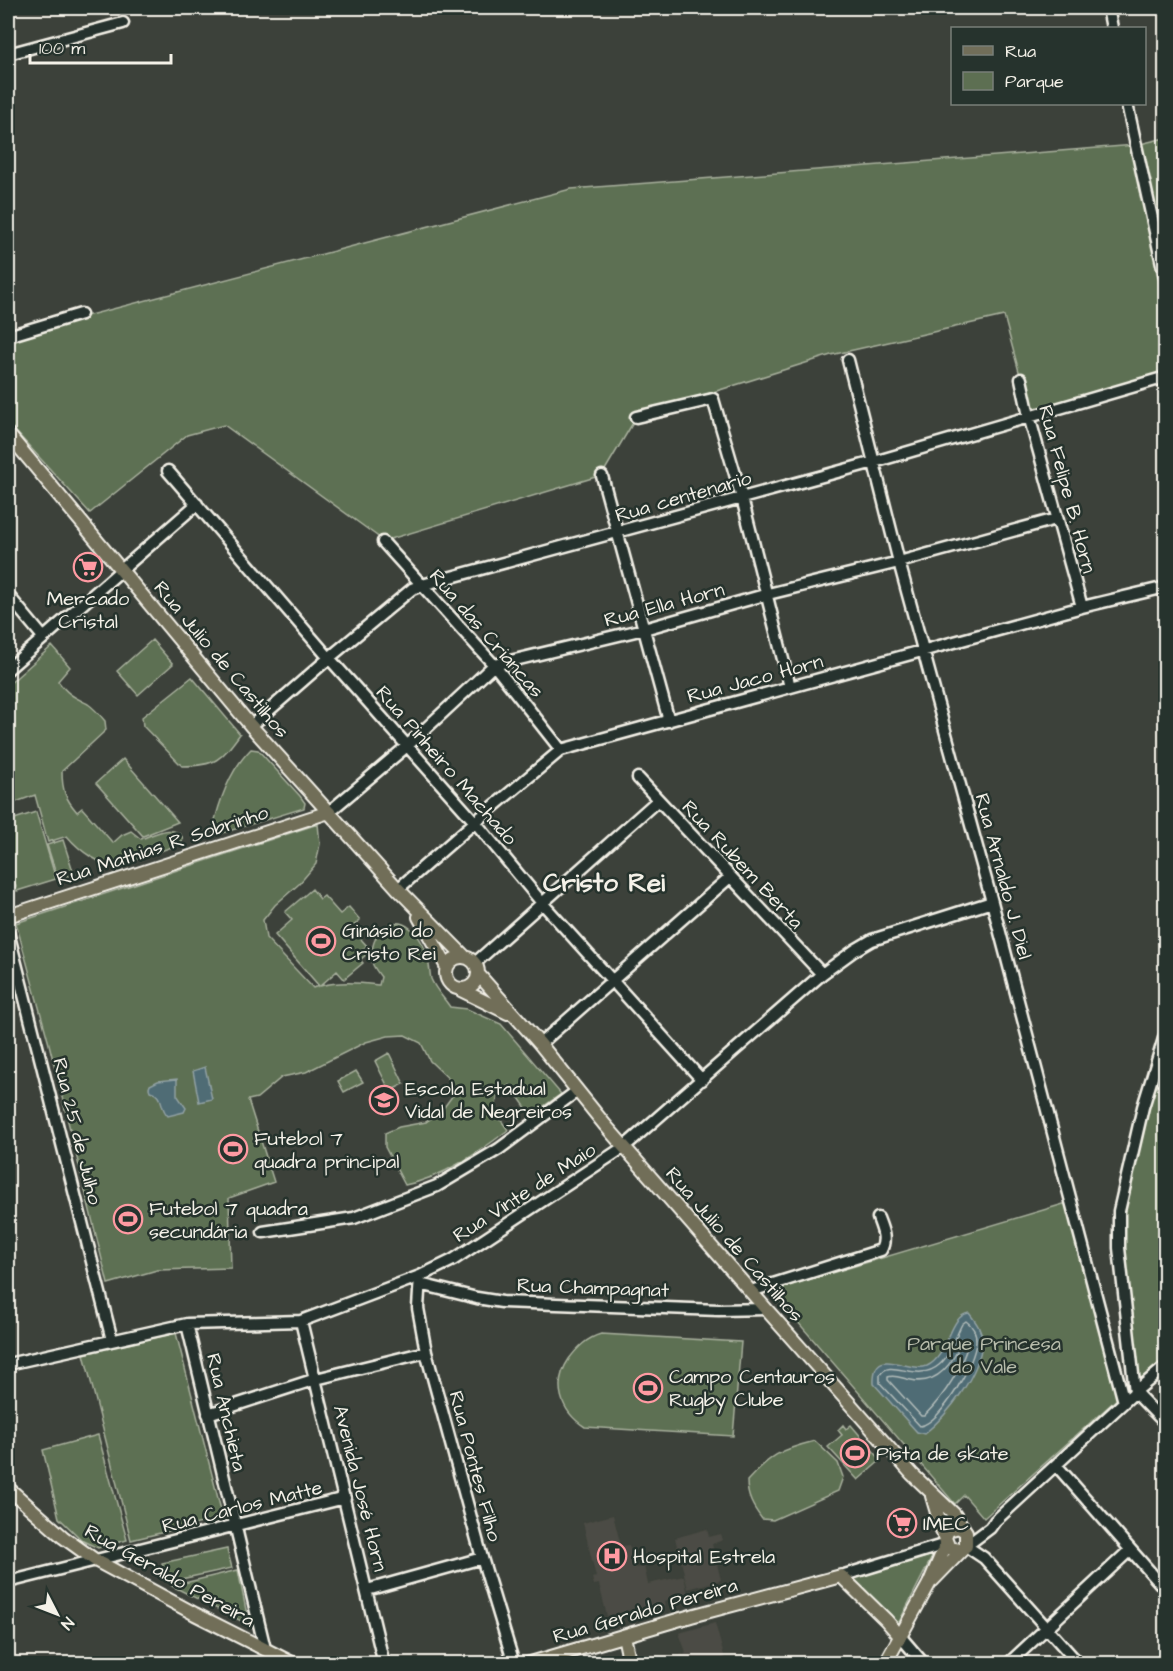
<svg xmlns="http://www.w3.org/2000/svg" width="1173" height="1671" font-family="'Architects Daughter',sans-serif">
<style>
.built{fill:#4b4b44}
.green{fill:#5d6f52;stroke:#a8b09d;stroke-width:1.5}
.water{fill:#4f6c75;stroke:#91a1a3;stroke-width:1.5}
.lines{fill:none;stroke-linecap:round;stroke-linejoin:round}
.shore{stroke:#b2bcba;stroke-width:1.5}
.minor-casing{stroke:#f4f1e8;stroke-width:15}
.major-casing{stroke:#f4f1e8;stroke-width:16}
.minor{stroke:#26332d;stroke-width:10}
.major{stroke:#716e59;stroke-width:12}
.labels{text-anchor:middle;stroke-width:5;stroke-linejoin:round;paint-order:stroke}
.street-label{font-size:20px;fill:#f4f1e8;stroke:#26332d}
.poi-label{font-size:20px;fill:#f4f1e8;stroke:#26332d;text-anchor:start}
.park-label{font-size:20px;fill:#b8bdac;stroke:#26332d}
.district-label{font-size:26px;font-weight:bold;fill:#f4f1e8;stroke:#26332d}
</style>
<rect width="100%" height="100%" fill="#3c413a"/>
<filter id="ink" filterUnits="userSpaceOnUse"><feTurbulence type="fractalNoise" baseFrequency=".0167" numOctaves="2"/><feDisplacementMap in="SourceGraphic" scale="12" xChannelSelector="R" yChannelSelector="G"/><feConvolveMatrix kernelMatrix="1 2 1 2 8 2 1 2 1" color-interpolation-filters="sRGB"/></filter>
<g filter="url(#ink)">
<!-- built -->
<path class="built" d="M613,1515L621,1546L629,1545L635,1568L644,1566L648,1584L684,1576L688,1595L664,1601L665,1607L648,1611L647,1606L607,1616L599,1584L594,1585L592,1578L596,1577L583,1523Z
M707,1529L709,1537L721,1534L723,1540L712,1544L721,1580L688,1589L675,1538Z
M715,1623L726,1663H676L681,1654L684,1655L686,1652L679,1633Z"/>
<!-- green -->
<path class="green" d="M1165,138V377L1029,416L1021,379L1004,316L831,355L637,416L602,475L384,541L224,425L187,435L90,513L8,423V340L86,316L571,189L1136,145Z
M152,640L173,664L138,695L117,671Z
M52,646L70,667L58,681C68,695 74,697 88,704C94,708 100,715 105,721L106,730L62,771C62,790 65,798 77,812L82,808L113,843L122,835L131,831L141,839C155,834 173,823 183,838L181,844L120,865C100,867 79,850 67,836L48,842L35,795L8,805V685Z
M192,677L240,734C221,760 216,766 182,766L143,726L142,717Z
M251,749L258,750L300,796L305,803L304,808L216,835L212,832C219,802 229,771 251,749Z
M123,759L178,822L143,836L96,783Z
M36,812L56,879L17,891L8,858V821Z
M318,824L320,844L316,864L299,884L275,905L263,920L266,938L313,988L319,986L275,935L292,920L285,912L312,889L320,899L324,896L340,914L349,907L360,920L351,928L367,946L363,950L367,954L360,960L363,963L344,979L337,971L320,986C340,981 359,983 379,985L381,977C378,973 375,969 373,965C366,942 387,910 410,928C421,937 427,952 429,965C430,970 430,975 431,979C435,989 444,998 450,1007L467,1009L501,1024L561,1094L531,1115L510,1085L498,1092L495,1112L508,1130C478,1153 442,1178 405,1185L385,1147V1133L399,1127L426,1122L442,1110L453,1095L451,1081L430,1061L421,1043L405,1035L388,1036L366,1042L306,1072L282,1077L257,1098L248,1100L274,1182L229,1198L231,1268L157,1270L108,1284L49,1044L16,923Z
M63,840L74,874L58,879L47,845Z
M1165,1032V1366L1135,1392L1119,1211Z
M389,1053L404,1084L390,1091L375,1061Z
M356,1071L363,1082L344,1092L338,1081Z
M1067,1203L1119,1397L984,1518L964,1495L955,1504L771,1291Z
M176,1333L223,1518L131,1540L84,1354Z
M601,1334L741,1342L733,1436L585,1427C560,1411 552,1384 569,1359C578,1347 587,1338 601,1334Z
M843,1425L846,1429L851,1425L881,1460L858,1480L828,1447L842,1435L838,1430Z
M98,1435L127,1540L98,1548L83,1541L59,1518L43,1450Z
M815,1441L838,1463L843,1477L838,1491L773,1520L762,1519C753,1507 747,1497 747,1481C771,1455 779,1450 815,1441Z
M227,1549L232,1568L167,1582L162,1563Z
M933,1555L898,1624L851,1578Z
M238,1570L249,1625L172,1586Z"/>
<!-- water -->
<path class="water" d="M205,1067L212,1099L199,1102L193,1071Z
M177,1079V1095L186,1108L184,1112L168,1116C158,1106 166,1096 150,1091L149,1088L150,1085L158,1081Z
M969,1313C976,1322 983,1331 982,1343C979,1375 949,1414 924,1434L917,1432L874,1384C872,1342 908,1374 927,1366C950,1355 948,1316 969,1313Z"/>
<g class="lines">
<!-- shore -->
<path class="shore" d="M966,1321C972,1325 977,1333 976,1341C976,1362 941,1423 920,1426L880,1383V1375C890,1357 917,1384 939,1365C951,1355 955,1337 962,1324Z
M966,1338L969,1341C961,1370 945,1395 924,1416H921L888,1380V1377C895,1374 903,1379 911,1380C939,1386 954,1361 963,1339Z"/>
<!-- minor casing -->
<g class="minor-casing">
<path id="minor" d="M1108,8L1112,28
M8,54L123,23
M1127,104L1166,282
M8,336L81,314
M848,360L899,562L992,902L1124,1402
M1021,379L1029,416L1082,607
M636,417L713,399L742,498L790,687
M168,471L329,658L475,822L543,904L702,1080
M602,476L669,721
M383,542L494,665L561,750
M8,595L43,637
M8,669L197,504
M251,726L329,658L412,589L422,585L874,462L1166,377
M638,778L822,974
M329,812L407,746L494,665L644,629L768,594L899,562L1056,519
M398,889L475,822L561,750L1082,607L1166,587
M8,932L112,1340
M475,963L658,800
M540,1044L730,877
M263,1232L354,1218L437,1186L499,1149L577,1091
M420,1276L418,1308L426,1352L482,1558L514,1664
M420,1284L477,1298L502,1302L719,1310L766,1309
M751,1291L881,1250C887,1239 882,1229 878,1218
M301,1321L384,1664
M187,1324L265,1649
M8,1364L187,1324L301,1321L420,1276L453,1260L624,1147L822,974L855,950L872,940L992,902
M1135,1392L1119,1248V1211L1143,1107L1166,1032
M1135,1392L1166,1424
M208,1414L316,1379L426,1352
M1056,1465L1166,1590
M841,1576L946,1544
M8,1582L345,1498
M367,1590L482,1558
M900,1636L924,1664
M1008,1664L1130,1550
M1079,1664L984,1558L966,1546L990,1528L995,1521L1135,1392L1166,1366"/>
</g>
<!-- major casing -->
<g class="major-casing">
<path id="major" d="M8,434L251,726L398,889L465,957
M8,916L329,812
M419,917L447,967
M446 973a16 16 0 1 1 32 0a16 16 0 1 1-32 0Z
M478,974L540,1044L605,1125L766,1309L912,1474L954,1514L966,1532V1546L960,1550L949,1548L945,1538L948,1530L959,1527L966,1532
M461,990L508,1013
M8,1488L63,1537L95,1560L195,1614L294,1664
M932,1496L945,1540
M932,1581L963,1549
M624,1636L630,1664
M527,1664L691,1616L841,1576L886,1620L900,1636
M885,1664L929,1584L946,1544"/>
</g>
<!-- minor -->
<use href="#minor" class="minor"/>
<!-- major -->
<use href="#major" class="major"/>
</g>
</g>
<!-- icons -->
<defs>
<g id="supermarket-ring" transform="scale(1.5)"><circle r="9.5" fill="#26332d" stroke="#ff9aa2" stroke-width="1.5"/><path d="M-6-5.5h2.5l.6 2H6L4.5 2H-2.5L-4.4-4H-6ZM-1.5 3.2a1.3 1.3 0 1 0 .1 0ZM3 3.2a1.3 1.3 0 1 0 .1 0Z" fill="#ff9aa2"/></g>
<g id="stadium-ring" transform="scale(1.5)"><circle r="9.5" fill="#26332d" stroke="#ff9aa2" stroke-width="1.5"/><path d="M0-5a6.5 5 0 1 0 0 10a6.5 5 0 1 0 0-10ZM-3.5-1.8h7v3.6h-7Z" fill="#ff9aa2"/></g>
<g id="school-ring" transform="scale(1.5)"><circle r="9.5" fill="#26332d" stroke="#ff9aa2" stroke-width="1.5"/><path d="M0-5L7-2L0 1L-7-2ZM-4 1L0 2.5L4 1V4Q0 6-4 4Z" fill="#ff9aa2"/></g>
<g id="hospital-ring" transform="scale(1.5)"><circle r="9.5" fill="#26332d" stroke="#ff9aa2" stroke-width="1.5"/><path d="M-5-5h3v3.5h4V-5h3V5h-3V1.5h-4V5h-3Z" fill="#ff9aa2"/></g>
</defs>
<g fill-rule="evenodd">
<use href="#supermarket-ring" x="88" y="567"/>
<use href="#stadium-ring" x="321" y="941"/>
<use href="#school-ring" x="384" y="1100"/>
<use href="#stadium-ring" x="233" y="1149"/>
<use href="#stadium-ring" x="128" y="1219"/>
<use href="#stadium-ring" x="648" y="1388"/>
<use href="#stadium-ring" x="855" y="1453"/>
<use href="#supermarket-ring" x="902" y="1523"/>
<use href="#hospital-ring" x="612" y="1556"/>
</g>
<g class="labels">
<!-- street labels -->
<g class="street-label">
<text transform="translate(1068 489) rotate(75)" y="7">Rua Felipe B. Horn</text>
<text transform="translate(683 496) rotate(-16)" y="7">Rua centenario</text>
<text transform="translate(664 604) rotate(-15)" y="7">Rua Ella Horn</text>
<text transform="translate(487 633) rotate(49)" y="7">Rua das Criancas</text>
<text transform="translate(222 659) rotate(50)" y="7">Rua Julio de Castilhos</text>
<text transform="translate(755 678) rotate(-15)" y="7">Rua Jaco Horn</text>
<text transform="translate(447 765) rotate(49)" y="7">Rua Pinheiro Machado</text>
<text transform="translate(162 845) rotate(-18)" y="7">Rua Mathias R Sobrinho</text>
<text transform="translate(743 864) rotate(47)" y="7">Rua Rubem Berta</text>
<text transform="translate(1004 876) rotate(75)" y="7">Rua Arnaldo J. Diel</text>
<text transform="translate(78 1131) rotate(76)" y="7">Rua 25 de Julho</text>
<text transform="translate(524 1192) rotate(-33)" y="7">Rua Vinte de Maio</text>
<text transform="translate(735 1244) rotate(49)" y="7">Rua Julio de Castilhos</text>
<text transform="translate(593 1287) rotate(2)" y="7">Rua Champagnat</text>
<text transform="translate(227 1412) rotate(77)" y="7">Rua Anchieta</text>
<text transform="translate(476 1466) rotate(75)" y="7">Rua Pontes Filho</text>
<text transform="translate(361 1488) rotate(76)" y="7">Avenida José Horn</text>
<text transform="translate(242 1506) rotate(-14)" y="7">Rua Carlos Matte</text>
<text transform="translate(170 1575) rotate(29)" y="7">Rua Geraldo Pereira</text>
<text transform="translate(645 1610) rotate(-16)" y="7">Rua Geraldo Pereira</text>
</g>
<!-- poi labels -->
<g class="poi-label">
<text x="88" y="605" text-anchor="middle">Mercado<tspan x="88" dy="23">Cristal</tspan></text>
<text x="342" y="937">Ginásio do<tspan x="342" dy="23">Cristo Rei</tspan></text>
<text x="405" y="1095">Escola Estadual<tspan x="405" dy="23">Vidal de Negreiros</tspan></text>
<text x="254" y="1145">Futebol 7<tspan x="254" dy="23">quadra principal</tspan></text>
<text x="149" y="1215">Futebol 7 quadra<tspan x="149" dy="23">secundária</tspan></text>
<text x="669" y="1383">Campo Centauros<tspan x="669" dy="23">Rugby Clube</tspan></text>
<text x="876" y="1460">Pista de skate</text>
<text x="923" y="1530">IMEC</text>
<text x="633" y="1563">Hospital Estrela</text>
</g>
<!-- park labels -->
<g class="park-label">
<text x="984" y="1350">Parque Princesa<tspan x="984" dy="23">do Vale</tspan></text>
</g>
<!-- district labels -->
<g class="district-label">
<text x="604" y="891">Cristo Rei</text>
</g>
</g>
<!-- margin -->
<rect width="1173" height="1671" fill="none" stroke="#26332d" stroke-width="30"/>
<rect x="15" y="15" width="1143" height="1641" fill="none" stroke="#f4f1e8" stroke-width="2" filter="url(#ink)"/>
<!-- legend -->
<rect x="951" y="27" width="195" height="78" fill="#26332d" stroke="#787f78" stroke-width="1.5"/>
<rect x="963" y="46" width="30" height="9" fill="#716e59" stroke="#787f78" stroke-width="1.5"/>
<text x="1005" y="57" font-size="18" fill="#f4f1e8">Rua</text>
<rect x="963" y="72" width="30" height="18" fill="#5d6f52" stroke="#787f78" stroke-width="1.5"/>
<text x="1005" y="87" font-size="18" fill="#f4f1e8">Parque</text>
<!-- north arrow -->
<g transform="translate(57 1614) rotate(132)" stroke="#26332d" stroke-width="4.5" paint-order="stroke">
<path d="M0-4.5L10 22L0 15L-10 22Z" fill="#f4f1e8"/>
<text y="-9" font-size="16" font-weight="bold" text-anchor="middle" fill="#f4f1e8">N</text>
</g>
<!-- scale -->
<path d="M30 54v9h141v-9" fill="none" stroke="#f4f1e8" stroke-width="3"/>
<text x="39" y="54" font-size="18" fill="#f4f1e8" stroke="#26332d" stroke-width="4.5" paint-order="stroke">100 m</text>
</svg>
